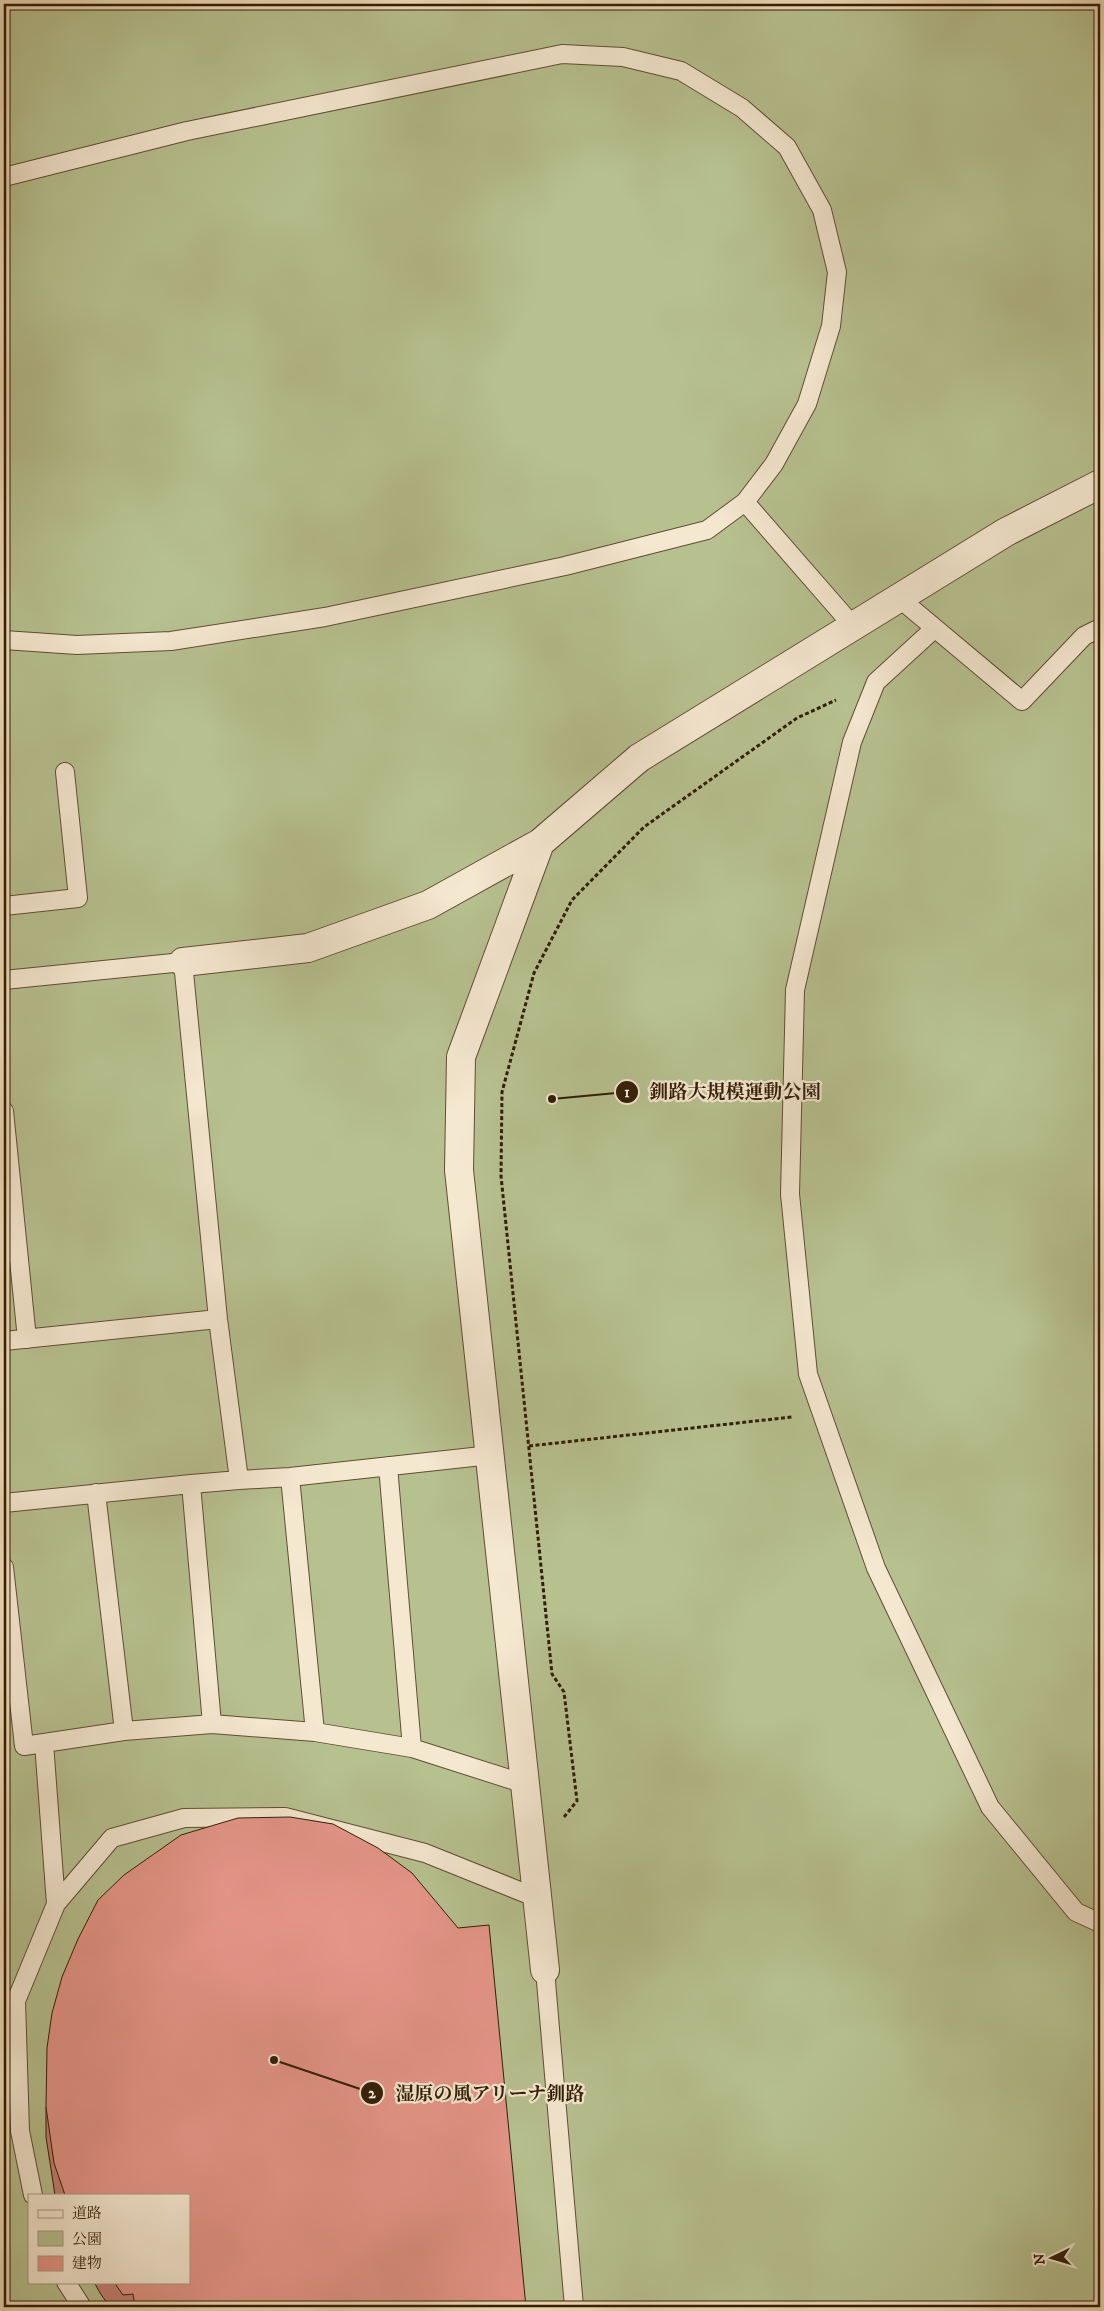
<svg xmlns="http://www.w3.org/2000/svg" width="1104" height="2311" font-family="'IM FELL DW Pica','Noto Serif JP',serif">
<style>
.green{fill:#b7c190;stroke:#746f4a;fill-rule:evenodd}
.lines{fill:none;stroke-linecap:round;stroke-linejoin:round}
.service-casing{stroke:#604d32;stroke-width:20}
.tertiary-casing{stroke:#604d32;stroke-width:30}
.path{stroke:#311d05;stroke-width:3;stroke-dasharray:4 2.5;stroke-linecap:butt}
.service{stroke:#f5e8d1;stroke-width:18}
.tertiary{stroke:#f5e8d1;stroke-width:28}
.wall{fill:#c58075;stroke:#311d05}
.building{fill:#e59588;stroke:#311d05}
.leader{fill:none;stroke:#311d05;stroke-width:2}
.callout-dot{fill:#311d05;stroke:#f5e8d1;stroke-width:2}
.mark-label{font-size:15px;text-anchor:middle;font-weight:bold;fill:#fff}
.callout-label{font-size:19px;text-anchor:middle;font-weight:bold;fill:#311d05;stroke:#f5e8d1;stroke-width:4.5;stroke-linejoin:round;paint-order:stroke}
</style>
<rect width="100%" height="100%" fill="#efdcb8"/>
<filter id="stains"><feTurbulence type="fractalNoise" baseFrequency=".004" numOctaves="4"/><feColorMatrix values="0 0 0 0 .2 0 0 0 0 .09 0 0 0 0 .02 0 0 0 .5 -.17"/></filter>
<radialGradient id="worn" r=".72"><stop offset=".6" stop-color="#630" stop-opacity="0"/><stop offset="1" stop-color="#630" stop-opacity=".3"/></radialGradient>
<!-- green -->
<path class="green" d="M4,4H1100V2307H4ZM29,2195H189V2282H29Z"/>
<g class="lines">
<!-- service casing -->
<g class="service-casing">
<path id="service" d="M4,177L187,131L562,54L623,57L681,71L742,108L787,147L822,210L837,272L831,326L807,404L774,464L745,502L707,530L565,566L325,617L171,641L77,645L4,640
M745,502L853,626
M899,598L1022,701L1084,636L1100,628
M935,628L876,682L852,742L795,990L790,1194L808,1374L876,1568L990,1807L1076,1912L1100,1923
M4,906L78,898L65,772
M4,980L183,962L218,1319L239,1480L290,1477L491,1455
M4,1111L27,1339
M4,1341L218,1319
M388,1466L412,1748
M290,1477L315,1732
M96,1493L124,1731
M4,1503L191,1484
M4,1567L24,1746L124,1731L212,1724L315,1732L412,1748L525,1784
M212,1724L191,1484L239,1480
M56,1904L112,1838L184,1818L285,1817L425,1853L537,1898
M545,1970L574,2307
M33,2195L20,2131L16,2001L56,1904L44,1743
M66,2282L82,2307"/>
</g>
<!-- tertiary casing -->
<g class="tertiary-casing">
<path id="tertiary" d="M540,843L461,1057L459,1170L545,1970
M183,962L308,948L428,905L540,843L639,758L1006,532L1100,484"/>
</g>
<!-- path -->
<path class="path" d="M529,1446L792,1417
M564,1817L577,1801L564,1692L552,1674L501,1176L502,1092L534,973L572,900L644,827L797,718L836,700
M4,2305V2307"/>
<!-- service -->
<use href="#service" class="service"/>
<!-- tertiary -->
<use href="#tertiary" class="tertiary"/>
</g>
<!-- wall -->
<path class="wall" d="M46,2107L526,2307H110L100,2293L94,2282H189V2195H55L46,2137Z"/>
<!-- building -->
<path class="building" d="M290,1817L333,1824L378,1848L412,1873L458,1928L489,1925L526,2307H135L133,2294L123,2295L114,2282H189V2195H65L54,2163L46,2107L47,2048L52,2013L62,1977L78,1939L98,1900L124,1875L181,1835L238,1818Z"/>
<!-- callouts -->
<path class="leader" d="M552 1099L627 1092M274 2060L372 2093"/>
<g class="callout-dot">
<circle cx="552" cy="1099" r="5"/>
<circle cx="274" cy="2060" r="5"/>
<circle cx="627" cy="1092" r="12"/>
<circle cx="372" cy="2093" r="12"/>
</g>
<g class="mark-label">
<text x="627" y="1097">1</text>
<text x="372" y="2098">2</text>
</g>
<g class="callout-label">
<text x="735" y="1098">釧路大規模運動公園</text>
<text x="490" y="2100">湿原の風アリーナ釧路</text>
</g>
<!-- margin -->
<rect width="1104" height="2311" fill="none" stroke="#efdcb8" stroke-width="20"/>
<rect x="5" y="5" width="1094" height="2301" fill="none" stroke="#311d05" stroke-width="2.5"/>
<rect x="10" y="10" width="1084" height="2291" fill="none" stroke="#311d05"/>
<!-- legend -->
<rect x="28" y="2194" width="162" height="90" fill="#f5e8d1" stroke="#a7977f"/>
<rect x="38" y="2210" width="25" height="8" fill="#f5e8d1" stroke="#a7977f"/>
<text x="72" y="2218" font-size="15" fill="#311d05">道路</text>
<rect x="38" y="2231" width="25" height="15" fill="#b7c190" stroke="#a7977f"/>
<text x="72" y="2244" font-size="15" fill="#311d05">公園</text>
<rect x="38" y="2256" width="25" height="15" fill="#e59588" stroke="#a7977f"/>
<text x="72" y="2268" font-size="15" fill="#311d05">建物</text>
<!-- north arrow -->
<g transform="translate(1052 2258) rotate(265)" stroke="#f5e8d1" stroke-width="4" paint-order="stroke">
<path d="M0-4L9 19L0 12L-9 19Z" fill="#311d05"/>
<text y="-8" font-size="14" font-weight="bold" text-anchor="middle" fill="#311d05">N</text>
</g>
<rect width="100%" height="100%" filter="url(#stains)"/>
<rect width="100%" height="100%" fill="url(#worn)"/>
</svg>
